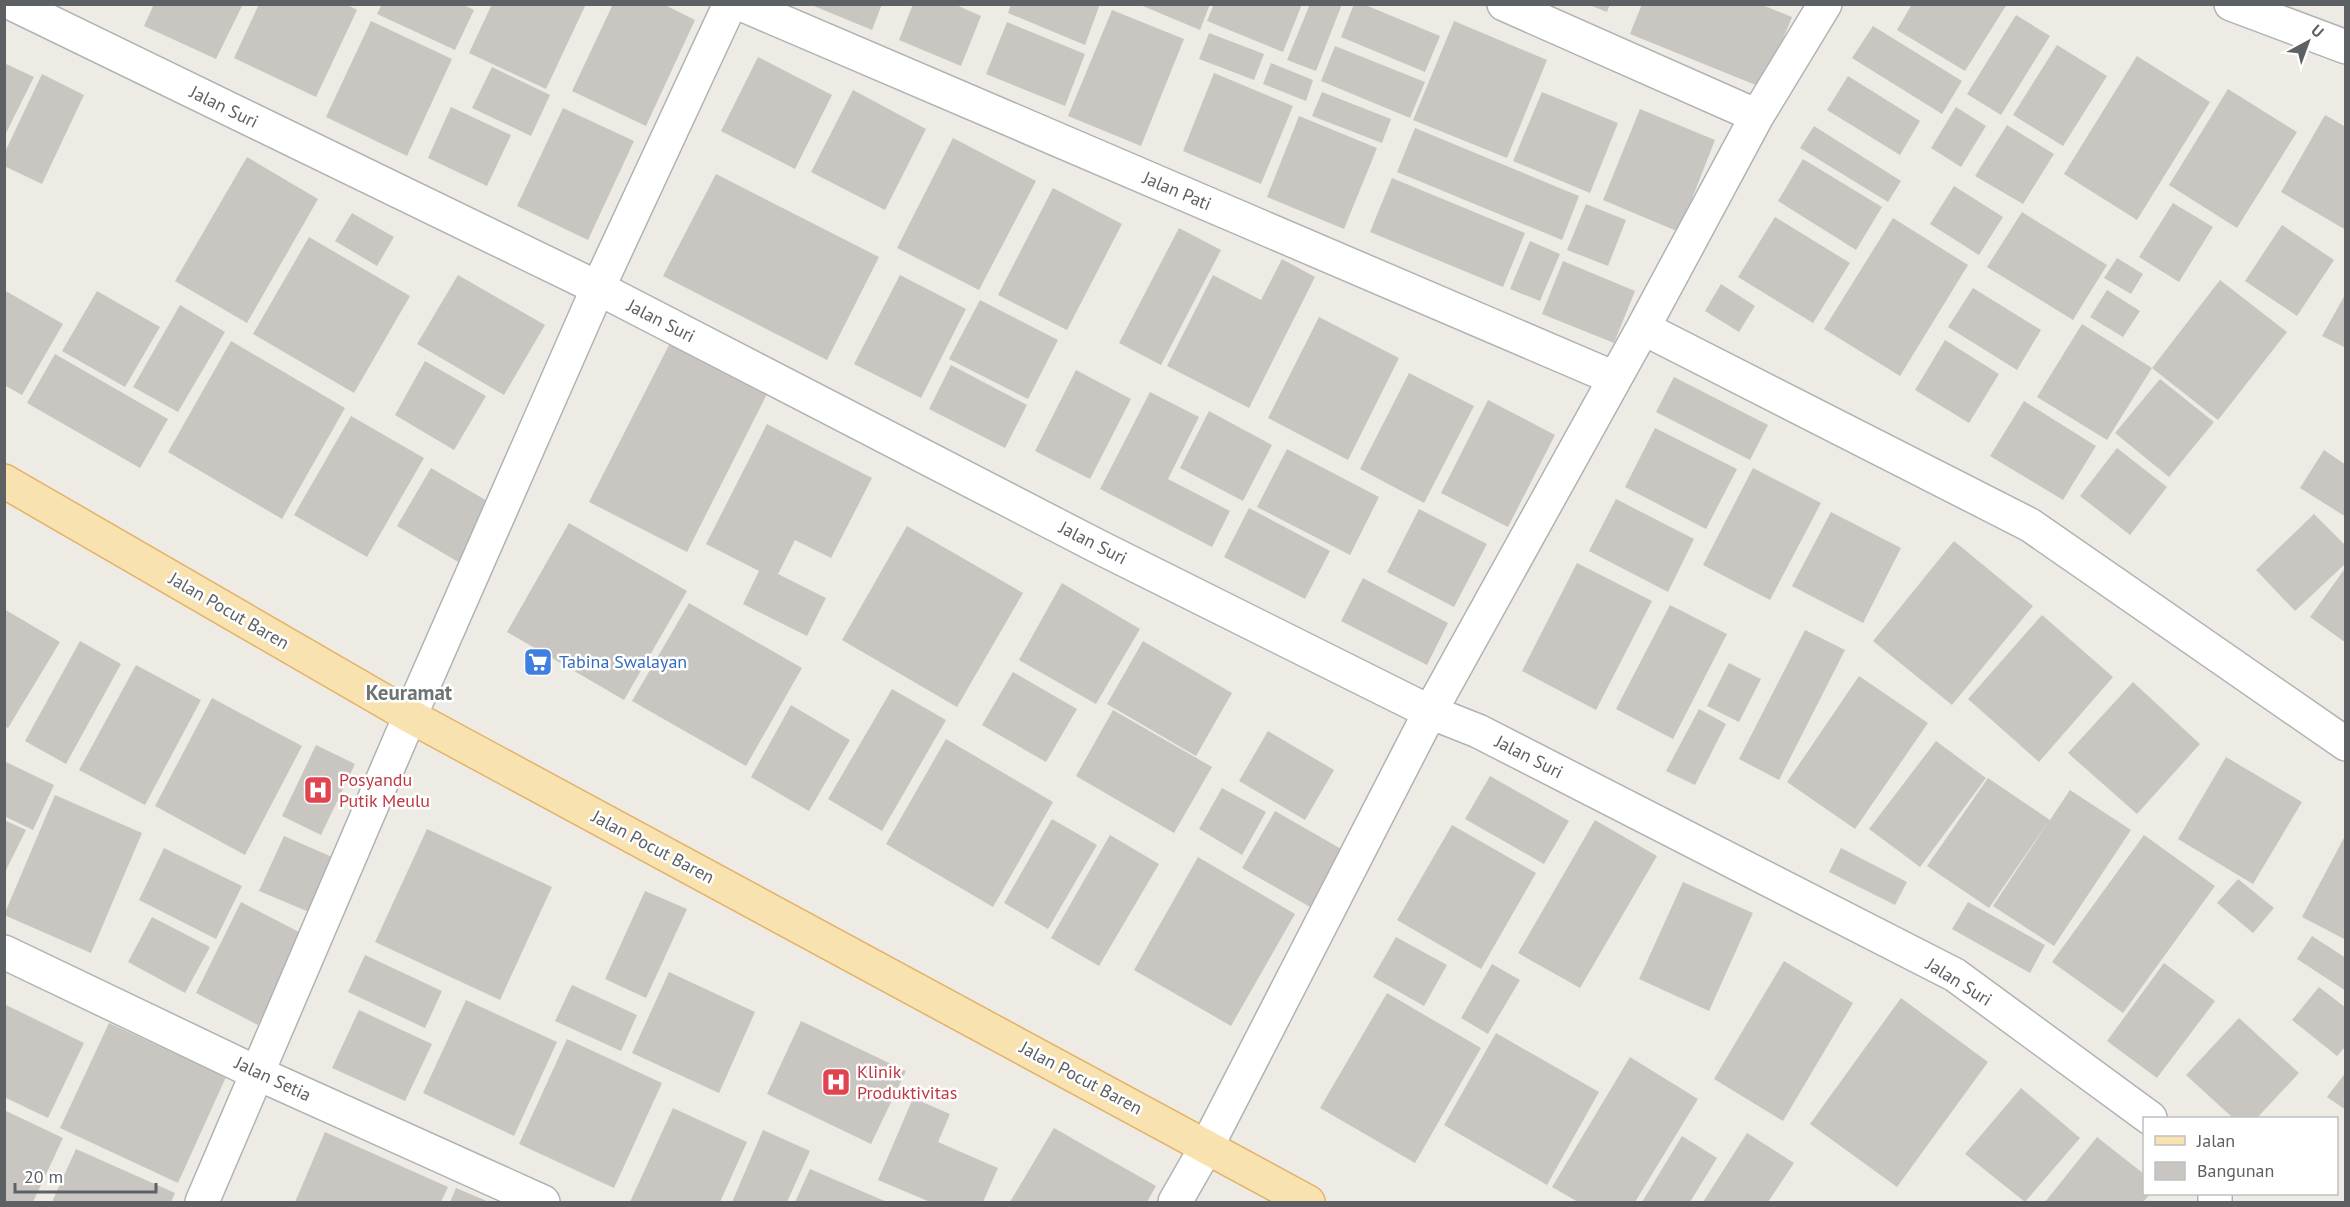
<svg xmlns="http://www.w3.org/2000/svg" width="2350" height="1207" font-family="'PT Sans',sans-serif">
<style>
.building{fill:#c9c6c2}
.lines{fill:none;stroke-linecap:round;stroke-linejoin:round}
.minor-casing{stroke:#b0b3b6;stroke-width:36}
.major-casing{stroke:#e5b167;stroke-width:36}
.minor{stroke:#fff;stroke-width:33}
.major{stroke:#f8e3b0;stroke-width:33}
.labels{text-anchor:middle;stroke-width:5;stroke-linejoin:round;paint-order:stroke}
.street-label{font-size:18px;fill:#5d6164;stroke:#fff}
.shop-label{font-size:18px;fill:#366cbe;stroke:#fff;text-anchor:start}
.health-label{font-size:18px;fill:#be3a42;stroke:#fff;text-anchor:start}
.quarter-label{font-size:21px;font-weight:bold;fill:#6e7376;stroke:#fff}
</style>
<rect width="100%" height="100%" fill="#eeebe5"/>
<!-- building -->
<path class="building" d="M154,4H243L216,59L144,26Z
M259,4H346L357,10L316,97L234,58Z
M382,4H462L474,10L455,50L377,14Z
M492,4H586L546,89L469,53Z
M613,4H663L695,20L646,126L572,91Z
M809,4H882L872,30Z
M913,4H954L981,16L961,66L899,40Z
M1011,4H1100L1085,45L1008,13Z
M1138,4H1210L1200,30Z
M1214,4H1302L1283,52L1207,21Z
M1310,4H1342L1316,71L1287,60Z
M1354,4H1363L1440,36L1425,72L1341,37Z
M1587,4H1610L1607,12Z
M1642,4H1760L1792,17L1763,88L1630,34Z
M1912,4H2007L1965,71L1897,30Z
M1112,10L1184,39L1141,146L1068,116Z
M2016,15L2050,36L2001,115L1967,94Z
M371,21L452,59L407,156L326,117Z
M1454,21L1547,60L1507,158L1413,120Z
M1007,22L1085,54L1065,106L986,74Z
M1873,26L1962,81L1942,114L1852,58Z
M1209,33L1264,54L1254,80L1199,59Z
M2057,45L2107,76L2063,146L2013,115Z
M1335,46L1425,82L1410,118L1321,81Z
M2137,56L2210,102L2137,220L2064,174Z
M758,57L832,95L795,169L721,131Z
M4,63L34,77L4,137Z
M1271,63L1313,80L1306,101L1263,84Z
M492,67L550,95L531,136L472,108Z
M1214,73L1293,106L1261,184L1183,151Z
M42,74L84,95L42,184L4,166V154Z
M1848,76L1920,121L1900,155L1827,110Z
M2228,89L2297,132L2237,228L2169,185Z
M853,90L926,129L885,210L811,172Z
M1322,92L1391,119L1382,143L1312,116Z
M1542,92L1618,123L1590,193L1513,161Z
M451,107L511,135L487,186L428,158Z
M1956,107L1986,126L1961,167L1931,148Z
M563,108L634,141L588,240L517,206Z
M1640,109L1715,140L1679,232L1603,200Z
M2325,115L2346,127V230L2281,192Z
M1299,116L1377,148L1344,229L1267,197Z
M2007,125L2054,154L2023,204L1975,176Z
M1814,126L1901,181L1888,202L1800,148Z
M1415,128L1579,196L1562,240L1397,172Z
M953,138L1036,181L979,290L897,248Z
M247,157L318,199L247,323L175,281Z
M1803,159L1882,207L1856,250L1778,201Z
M716,174L879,257L827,360L663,276Z
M1392,178L1525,233L1503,287L1370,232Z
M1954,186L2003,217L1979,255L1930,224Z
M1053,188L1122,224L1067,330L998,295Z
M2173,203L2213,227L2179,282L2139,257Z
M1586,204L1626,220L1608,266L1567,250Z
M2022,212L2107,265L2073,320L1987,267Z
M352,213L394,237L377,266L335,241Z
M1775,217L1850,263L1813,323L1738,277Z
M1893,218L1968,265L1900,376L1824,329Z
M2282,225L2334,260L2297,316L2245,281Z
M1179,228L1221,250L1161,365L1119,343Z
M309,237L410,296L354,393L253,334Z
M1530,241L1560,254L1540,301L1510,289Z
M2117,258L2143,274L2131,294L2104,278Z
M1282,259L1315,277L1249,408L1167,366L1213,275L1261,300Z
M1563,261L1635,291L1614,343L1542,314Z
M458,275L545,325L504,395L417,344Z
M900,275L966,309L921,398L854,364Z
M2220,280L2287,332L2218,420L2152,368Z
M1721,284L1755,306L1739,332L1705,311Z
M1973,288L2041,330L2017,370L1948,327Z
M4,290L63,324L22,395L4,385Z
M2107,290L2140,311L2123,337L2090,317Z
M97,291L160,327L125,387L62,351Z
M2346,293V348L2322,336Z
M980,300L1058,340L1028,399L949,359Z
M180,305L225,332L178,412L133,387Z
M1319,317L1399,358L1348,460L1268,418Z
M2082,324L2152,368L2107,440L2037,397Z
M1945,340L1999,374L1969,423L1915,390Z
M231,341L345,408L282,519L168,452Z
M670,343L768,392L687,552L589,502Z
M55,354L168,419L140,468L27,403Z
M425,361L486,396L454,450L395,415Z
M951,365L1027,405L1005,448L929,409Z
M1076,370L1131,399L1090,479L1035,451Z
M1409,373L1474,406L1424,503L1360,469Z
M1674,377L1768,425L1750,460L1656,412Z
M2160,379L2214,422L2169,477L2115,433Z
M1150,392L1199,417L1168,479L1230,511L1212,547L1100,489Z
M1488,400L1555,435L1508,527L1441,493Z
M2024,401L2096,446L2063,500L1990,456Z
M1209,411L1272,445L1243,501L1180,468Z
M351,416L424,458L367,557L294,515Z
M767,424L872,478L831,558L795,540L778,574L826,598L807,636L743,604L759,571L706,544Z
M1655,428L1737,469L1706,529L1625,487Z
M2117,448L2167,487L2130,535L2080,496Z
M1287,449L1379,497L1350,555L1257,507Z
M2324,450L2346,465V517L2300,488Z
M431,468L494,505L460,563L397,526Z
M1753,468L1821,503L1770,600L1703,565Z
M1616,499L1694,539L1668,592L1589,551Z
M1249,508L1330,551L1305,599L1224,557Z
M1419,509L1487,544L1454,607L1387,572Z
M1831,512L1901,548L1863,623L1792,586Z
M2314,514L2346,546V563L2295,611L2256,570Z
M569,523L687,591L624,700L507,632Z
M907,526L1023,593L957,707L842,640Z
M1954,541L2033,606L1952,705L1873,641Z
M1577,563L1652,601L1596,710L1522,671Z
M2346,567V643L2310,617Z
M1363,578L1448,623L1427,665L1341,621Z
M1062,583L1140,629L1096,704L1019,660Z
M689,603L802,668L746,766L632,701Z
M1670,605L1727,634L1673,739L1616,709Z
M4,609L60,642L8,728L4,726Z
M2042,615L2113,677L2039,762L1968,699Z
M1805,630L1845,650L1779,780L1739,759Z
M80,641L121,664L66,764L25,741Z
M1143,641L1232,693L1196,756L1107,704Z
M1729,663L1761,679L1739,722L1707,706Z
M136,665L201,700L145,805L79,770Z
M1013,672L1077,709L1046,762L982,725Z
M1859,676L1928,723L1855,829L1787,782Z
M2133,682L2200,744L2137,814L2068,753Z
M892,689L946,720L882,831L828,799Z
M212,698L302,746L245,855L155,806Z
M791,705L850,740L809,811L751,777Z
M1699,709L1726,724L1695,785L1666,771Z
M1113,710L1212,767L1174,833L1076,776Z
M1268,731L1334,770L1305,820L1239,781Z
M946,739L1053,802L993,907L886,844Z
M1936,741L1986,778L1920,867L1869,829Z
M316,745L355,764L321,835L282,816Z
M2226,757L2302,802L2253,884L2178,839Z
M4,761L54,785L33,830L4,816Z
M1490,776L1569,821L1544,864L1465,819Z
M1988,778L2050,820L2070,790L2131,830L2054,946L1993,906L2048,822L1989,908L1927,866Z
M1222,788L1266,812L1242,855L1199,829Z
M55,795L142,833L91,953L4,915Z
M1275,811L1350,854L1317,911L1242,868Z
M1052,819L1097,845L1048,929L1004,903Z
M4,820L26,830L4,874Z
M1595,820L1657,856L1580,988L1518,953Z
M1452,825L1536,873L1481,969L1397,920Z
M427,829L552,887L500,1000L375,942Z
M2346,834V940L2302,917Z
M1110,835L1159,864L1099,966L1051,938Z
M2144,835L2215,886L2123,1013L2052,962Z
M284,836L332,857L309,912L259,891Z
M164,848L242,886L216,939L139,900Z
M1841,848L1907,882L1895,905L1829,872Z
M1198,857L1295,914L1231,1026L1134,970Z
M2238,879L2274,908L2253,933L2217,903Z
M1683,882L1753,913L1709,1011L1639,979Z
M645,891L687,909L646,998L605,979Z
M241,902L303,934L258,1025L196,993Z
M1968,902L2045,945L2030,973L1952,929Z
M152,917L210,947L185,993L128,962Z
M2312,936L2346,958V991L2297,959Z
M1396,937L1447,965L1424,1006L1373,977Z
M365,955L442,991L425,1028L348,992Z
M1784,961L1853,1003L1783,1121L1714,1079Z
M2164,963L2215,1001L2157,1078L2107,1041Z
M1492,964L1520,980L1488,1034L1461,1018Z
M669,972L755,1012L719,1093L632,1053Z
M572,985L637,1015L621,1051L555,1021Z
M2319,987L2346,1008V1046L2337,1056L2292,1020Z
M1387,993L1481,1048L1415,1163L1320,1108Z
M1901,998L1988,1062L1897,1187L1810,1124Z
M466,1000L557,1042L514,1136L423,1093Z
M4,1004L84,1043L48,1118L4,1097Z
M359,1010L432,1044L405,1101L332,1068Z
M2239,1018L2299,1073L2257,1118H2233L2186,1075Z
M801,1021L906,1071L871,1144L767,1094Z
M109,1023L226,1077L178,1183L60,1128Z
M1496,1033L1599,1092L1547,1185L1444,1125Z
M567,1039L662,1083L614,1188L519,1144Z
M1630,1057L1698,1099L1635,1202H1578L1552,1187Z
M2346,1072V1110L2327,1097Z
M2021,1088L2080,1138L2025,1202L1965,1154Z
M913,1098L950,1114L938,1142L998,1168L983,1202H930L878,1180Z
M673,1108L747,1142L720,1202H630Z
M4,1110L63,1138L33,1202H4Z
M1054,1128L1156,1186L1147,1202H1010Z
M763,1130L810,1151L787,1202H732Z
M325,1132L448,1187L441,1202H295Z
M1747,1133L1794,1163L1768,1202H1703Z
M1682,1136L1717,1158L1690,1202H1642Z
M2097,1137L2144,1174V1194H2150L2143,1202H2045Z
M76,1149L175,1193L171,1202H52Z
M810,1169L887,1202H795Z
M456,1188L489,1202H450Z"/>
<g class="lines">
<!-- minor casing -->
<g class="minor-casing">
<path id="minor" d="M13,4L598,288L1101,548L1430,712L1478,731L1955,975L2150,1118
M741,4L1614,378
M1504,4L1757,116
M2231,4L2346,47
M1643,328L2030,525L2346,744
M4,952L257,1073L543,1202
M2215,1194V1202
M202,1202L410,716L598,288L730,4
M1175,1202L1207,1146L1430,712L1643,328L1757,116L1825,4"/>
</g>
<!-- major casing -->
<g class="major-casing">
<path id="major" d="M4,481L410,716L1308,1202"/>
</g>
<!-- minor -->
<use href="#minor" class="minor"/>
<!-- major -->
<use href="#major" class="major"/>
</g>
<!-- icons -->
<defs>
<g id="supermarket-square" transform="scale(1.5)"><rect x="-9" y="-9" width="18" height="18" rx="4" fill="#3f7fe0" stroke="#fff"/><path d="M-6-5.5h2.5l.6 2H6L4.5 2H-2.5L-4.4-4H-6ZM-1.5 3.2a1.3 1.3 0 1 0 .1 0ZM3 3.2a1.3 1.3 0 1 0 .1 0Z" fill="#fff"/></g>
<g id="hospital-square" transform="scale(1.5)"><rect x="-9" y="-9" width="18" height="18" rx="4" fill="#e0444e" stroke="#fff"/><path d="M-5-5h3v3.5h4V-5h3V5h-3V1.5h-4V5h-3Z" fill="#fff"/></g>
</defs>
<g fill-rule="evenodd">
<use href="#supermarket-square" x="538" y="662"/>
<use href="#hospital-square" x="318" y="790"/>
<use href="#hospital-square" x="836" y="1082"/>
</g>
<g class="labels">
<!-- street labels -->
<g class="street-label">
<text transform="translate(224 107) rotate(26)" y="6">Jalan Suri</text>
<text transform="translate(1177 191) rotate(23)" y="6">Jalan Pati</text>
<text transform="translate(661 321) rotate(27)" y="6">Jalan Suri</text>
<text transform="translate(1093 543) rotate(27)" y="6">Jalan Suri</text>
<text transform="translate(229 611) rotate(30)" y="6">Jalan Pocut Baren</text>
<text transform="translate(1529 757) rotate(27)" y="6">Jalan Suri</text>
<text transform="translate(653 847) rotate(28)" y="6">Jalan Pocut Baren</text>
<text transform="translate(1959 982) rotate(32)" y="6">Jalan Suri</text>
<text transform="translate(1081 1078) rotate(28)" y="6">Jalan Pocut Baren</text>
<text transform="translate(273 1079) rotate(25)" y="6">Jalan Setia</text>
</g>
<!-- shop labels -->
<g class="shop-label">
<text x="559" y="668">Tabina Swalayan</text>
</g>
<!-- health labels -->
<g class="health-label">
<text x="339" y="786">Posyandu<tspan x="339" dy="21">Putik Meulu</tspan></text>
<text x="857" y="1078">Klinik<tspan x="857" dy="21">Produktivitas</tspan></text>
</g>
<!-- quarter labels -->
<g class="quarter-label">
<text x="409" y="700">Keuramat</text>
</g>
</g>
<!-- border -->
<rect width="2350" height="1207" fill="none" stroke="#5d6164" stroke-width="12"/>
<!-- legend -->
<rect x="2143" y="1117" width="195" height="78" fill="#ffffff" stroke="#bec0c1" stroke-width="1.5"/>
<rect x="2155" y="1136" width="30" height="9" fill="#f8e3b0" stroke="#bec0c1" stroke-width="1.5"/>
<text x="2197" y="1147" font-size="18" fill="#5d6164">Jalan</text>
<rect x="2155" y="1162" width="30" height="18" fill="#c9c6c2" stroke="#bec0c1" stroke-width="1.5"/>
<text x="2197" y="1177" font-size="18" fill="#5d6164">Bangunan</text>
<!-- north arrow -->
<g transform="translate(2308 42) rotate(41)" stroke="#ffffff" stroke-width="4.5" paint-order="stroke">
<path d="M0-4.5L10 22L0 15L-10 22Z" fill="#5d6164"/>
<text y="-9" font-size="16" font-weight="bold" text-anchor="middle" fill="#5d6164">U</text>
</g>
<!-- scale -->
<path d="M15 1183v9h141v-9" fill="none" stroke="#5d6164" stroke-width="3"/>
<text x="24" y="1183" font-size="18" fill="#5d6164" stroke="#ffffff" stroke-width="4.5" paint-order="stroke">20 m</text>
</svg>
